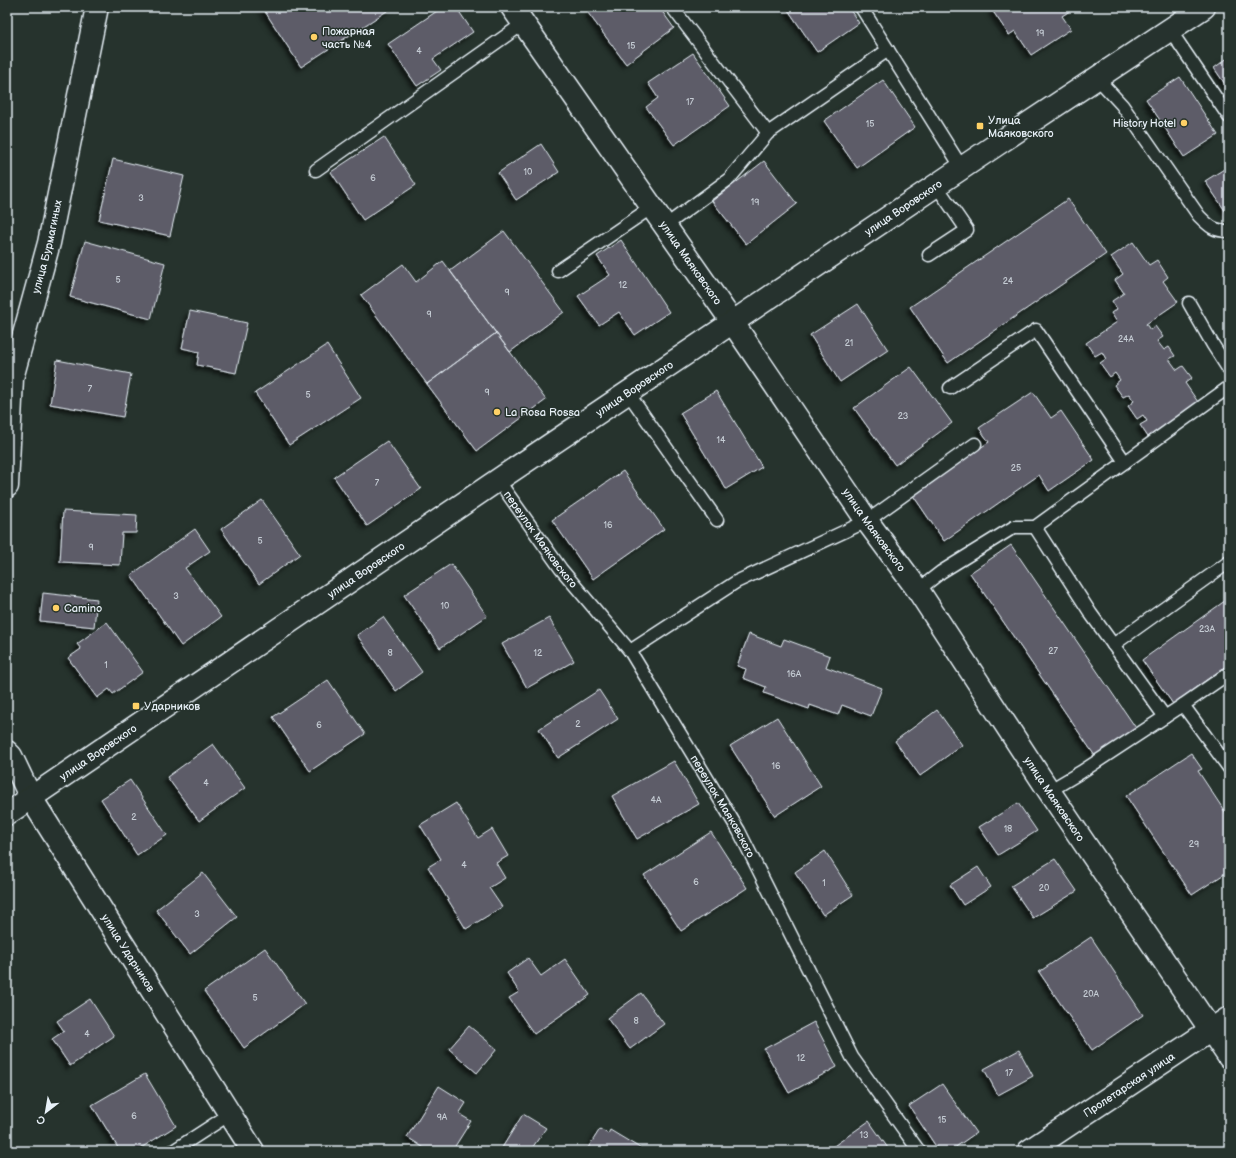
<svg xmlns="http://www.w3.org/2000/svg" width="1236" height="1158" font-family="'Balsamiq Sans',sans-serif">
<style>
.building{fill:#5d5c68;stroke:#e8f1f8;filter:url(#shadow)}
.lines{fill:none;stroke-linecap:round;stroke-linejoin:round}
.service-casing{stroke:#e8f1f8;stroke-width:15}
.minor-casing{stroke:#e8f1f8;stroke-width:25}
.tertiary-casing{stroke:#e8f1f8;stroke-width:25}
.service{stroke:#26332d;stroke-width:12}
.minor{stroke:#26332d;stroke-width:22}
.tertiary{stroke:#26332d;stroke-width:22}
.poi-dot{fill:#ffd166;stroke:#26332d;stroke-width:1.5}
.labels{text-anchor:middle;stroke-width:3;stroke-linejoin:round;paint-order:stroke}
.number-label{font-size:9px;fill:#c5ccd4}
.poi-label{font-size:11px;fill:#e8f1f8;stroke:#26332d;text-anchor:start}
.street-label{font-size:11px;fill:#e8f1f8;stroke:#26332d}
</style>
<defs>
<filter id="shadow"><feDropShadow dx="-3.5" dy="3.5" stdDeviation="2" flood-color="#0009"/></filter>
</defs>
<rect width="100%" height="100%" fill="#26332d"/>
<filter id="ink" filterUnits="userSpaceOnUse"><feTurbulence type="fractalNoise" baseFrequency=".025" numOctaves="2"/><feDisplacementMap in="SourceGraphic" scale="8" xChannelSelector="R" yChannelSelector="G"/><feConvolveMatrix kernelMatrix="1 2 1 2 8 2 1 2 1" color-interpolation-filters="sRGB"/></filter>
<g filter="url(#ink)">
<!-- building -->
<path class="building" d="M262,7H393L301,67Z
M443,7H456L473,32L433,59L441,70L417,86L388,44Z
M596,7H659L674,28L626,64L588,13Z
M786,7H848L859,23L817,52Z
M997,7H1072L1073,9L1062,16L1071,29L1031,55L1015,31L1009,35L992,10Z
M693,53L730,106L674,145L646,107L658,98L648,83Z
M1229,57V90L1214,68Z
M1180,77L1218,135L1184,157L1146,99Z
M883,80L915,127L857,168L824,121Z
M384,137L416,185L363,220L331,172Z
M541,144L559,172L516,200L498,173Z
M113,159L184,176L170,236L99,220Z
M764,161L797,204L746,244L712,201Z
M1229,166V215H1228L1205,181Z
M1068,199L1106,254L948,363L910,307Z
M504,231L564,312L510,352L450,271Z
M621,240L669,312L635,335L619,312L599,325L578,296L610,275L597,256Z
M85,241L165,263L151,319L70,297Z
M1133,242L1149,265L1157,260L1168,277L1163,281L1178,302L1146,324L1150,330L1155,326L1163,337L1157,341L1164,350L1169,347L1175,356L1169,359L1177,370L1183,366L1192,378L1185,383L1198,402L1148,437L1140,425L1147,421L1143,415L1137,419L1128,406L1134,401L1129,394L1123,397L1114,385L1120,380L1115,373L1110,377L1100,363L1106,359L1102,352L1095,356L1086,343L1117,322L1111,313L1117,309L1112,301L1124,293L1115,280L1123,274L1111,257Z
M443,261L496,333L427,384L361,295L403,264L416,282Z
M858,304L888,350L840,382L810,335Z
M190,311L247,323L236,373L197,365L199,352L182,348Z
M496,333L546,400L477,451L427,384Z
M327,345L361,398L289,445L255,393Z
M57,360L131,374L123,417L50,404Z
M911,367L952,423L895,465L854,408Z
M716,391L762,467L726,489L680,413Z
M1033,392L1051,418L1061,411L1094,460L1049,491L1039,475L944,541L912,494L989,442L979,428Z
M387,441L421,489L367,526L334,477Z
M623,471L664,529L593,579L552,520Z
M262,500L300,554L259,584L221,529Z
M63,511L137,515L136,533H122L120,565L60,562Z
M195,529L210,551L185,568L221,617L181,646L131,575Z
M1011,545L1136,728L1095,756L970,573Z
M451,564L487,616L440,648L404,595Z
M43,593L97,599L94,627L40,621Z
M1229,598V664L1173,704L1142,660Z
M383,617L422,672L396,691L357,635Z
M549,618L574,661L527,688L502,644Z
M107,622L143,672L113,694L109,689L97,698L68,658L81,649L77,644Z
M749,634L781,646L784,639L830,656L826,667L882,688L871,716L842,705L838,715L810,705L809,709L764,693L766,687L743,678L746,669L737,666Z
M328,680L365,734L310,771L273,717Z
M599,690L618,719L558,758L539,729Z
M937,710L962,745L920,776L895,741Z
M777,717L821,786L775,816L730,746Z
M213,744L245,788L199,821L167,777Z
M1191,753L1202,769L1198,771L1229,818V871L1192,895L1126,796Z
M674,761L699,804L637,839L612,796Z
M130,780L167,835L137,855L101,799Z
M456,803L478,838L492,829L508,856L496,863L505,878L489,888L502,907L466,929L428,867L441,859L420,825Z
M1018,803L1037,831L998,855L979,827Z
M711,832L747,888L681,931L644,875Z
M825,851L853,895L823,915L795,872Z
M1055,859L1077,891L1033,918L1011,886Z
M978,867L991,887L963,905L950,885Z
M203,873L237,917L190,954L156,910Z
M1091,937L1143,1015L1092,1050L1039,972Z
M265,948L305,1004L244,1048L204,991Z
M528,958L541,976L565,959L590,995L534,1034L509,998L519,992L507,973Z
M641,993L664,1024L630,1049L607,1018Z
M90,999L114,1036L70,1066L52,1039L64,1031L57,1021Z
M814,1022L837,1067L789,1093L764,1049Z
M469,1026L497,1049L477,1073L449,1049Z
M1019,1050L1033,1076L998,1095L984,1069Z
M145,1074L176,1126L136,1151H120L92,1105Z
M942,1084L976,1133L950,1151H939L909,1106Z
M439,1086L466,1103L459,1114L471,1121L452,1151H429L407,1137Z
M523,1114L546,1128L530,1151H500Z
M869,1121L890,1151H833L831,1148Z
M600,1129L608,1134L610,1130L645,1151H586Z"/>
<g class="lines">
<!-- service casing -->
<g class="service-casing">
<g id="service">
<path d="M672,7L768,133"/>
<path d="M861,7L962,168"/>
<path d="M1170,30L1229,117"/>
<path d="M1097,78L1122,105L1199,216C1210,227 1214,231 1229,231"/>
<path d="M316,170L524,23"/>
<path d="M665,226L729,179L768,133L888,50"/>
<path d="M929,255L967,230L936,185"/>
<path d="M558,271L652,207"/>
<path d="M1189,303L1213,345L1229,370"/>
<path d="M950,388L1036,330L1125,462"/>
<path d="M628,393L717,520"/>
<path id="s1" d="M498,480L561,569L630,651L739,831L852,1057L919,1151"/>
<path d="M1035,527L1091,614L1165,717"/>
<path d="M918,590L941,572L1014,527H1035L1229,387"/>
<path d="M1113,645L1229,562"/>
<path d="M630,651L736,582L867,521L975,444"/>
<path d="M1183,705L1229,673"/>
<path d="M1049,791L1081,772L1183,705L1229,768"/>
<path d="M173,1151L230,1114"/>
</g>
</g>
<!-- minor casing -->
<g class="minor-casing">
<g id="minor">
<path id="s2" d="M512,7L733,323L867,521L918,590L1049,791L1229,1057"/>
<path id="s3" d="M7,486L12,378L49,243L97,7"/>
<path id="s4" d="M7,752L11,756L31,798L253,1151"/>
<path id="s5" d="M1029,1151L1229,1018"/>
</g>
</g>
<!-- tertiary casing -->
<g class="tertiary-casing">
<g id="tertiary">
<path id="s6" d="M7,814L498,480L996,145L1204,7"/>
</g>
</g>
<!-- service -->
<use href="#service" class="service"/>
<!-- minor -->
<use href="#minor" class="minor"/>
<!-- tertiary -->
<use href="#tertiary" class="tertiary"/>
</g>
</g>
<!-- markers -->
<g class="poi-dot">
<circle cx="314" cy="37" r="4"/>
<circle cx="1184" cy="123" r="4"/>
<rect x="976" y="122" width="8" height="8" rx="2"/>
<circle cx="497" cy="412" r="4"/>
<circle cx="56" cy="608" r="4"/>
<rect x="132" y="702" width="8" height="8" rx="2"/>
</g>
<g class="labels">
<!-- number labels -->
<g class="number-label">
<text x="1040" y="36">19</text>
<text x="631" y="49">15</text>
<text x="419" y="54">4</text>
<text x="690" y="105">17</text>
<text x="870" y="127">15</text>
<text x="528" y="175">10</text>
<text x="373" y="181">6</text>
<text x="141" y="201">3</text>
<text x="755" y="205">19</text>
<text x="118" y="283">5</text>
<text x="1008" y="284">24</text>
<text x="623" y="288">12</text>
<text x="507" y="295">9</text>
<text x="429" y="317">9</text>
<text x="1126" y="342">24А</text>
<text x="849" y="346">21</text>
<text x="90" y="392">7</text>
<text x="487" y="395">9</text>
<text x="308" y="398">5</text>
<text x="903" y="419">23</text>
<text x="721" y="443">14</text>
<text x="1016" y="471">25</text>
<text x="377" y="486">7</text>
<text x="608" y="528">16</text>
<text x="260" y="544">5</text>
<text x="91" y="550">9</text>
<text x="176" y="599">3</text>
<text x="445" y="609">10</text>
<text x="1207" y="632">23А</text>
<text x="1053" y="654">27</text>
<text x="390" y="656">8</text>
<text x="538" y="656">12</text>
<text x="106" y="668">1</text>
<text x="794" y="677">16А</text>
<text x="578" y="727">2</text>
<text x="319" y="728">6</text>
<text x="776" y="769">16</text>
<text x="206" y="786">4</text>
<text x="656" y="803">4А</text>
<text x="134" y="820">2</text>
<text x="1008" y="832">18</text>
<text x="1194" y="847">29</text>
<text x="464" y="868">4</text>
<text x="696" y="885">6</text>
<text x="824" y="886">1</text>
<text x="1044" y="891">20</text>
<text x="197" y="917">3</text>
<text x="1091" y="997">20А</text>
<text x="255" y="1001">5</text>
<text x="636" y="1024">8</text>
<text x="87" y="1037">4</text>
<text x="801" y="1061">12</text>
<text x="1009" y="1076">17</text>
<text x="134" y="1119">6</text>
<text x="442" y="1120">9А</text>
<text x="942" y="1123">15</text>
<text x="864" y="1138">13</text>
</g>
<!-- poi labels -->
<g class="poi-label">
<text x="322" y="35">Пожарная<tspan x="322" dy="13">часть №4</tspan></text>
<text x="988" y="124">Улица<tspan x="988" dy="13">Маяковского</tspan></text>
<text x="1176" y="127" text-anchor="end">History Hotel</text>
<text x="505" y="416">La Rosa Rossa</text>
<text x="64" y="612">Camino</text>
<text x="144" y="710">Ударников</text>
</g>
<!-- street labels -->
<g class="street-label">
<text dy="4" stroke="none"><textPath href="#s6" startOffset="1082">улица Воровского</textPath></text>
<text dy="4" stroke="none"><textPath href="#s3" startOffset="244">улица Бурмагиных</textPath></text>
<text dy="4" stroke="none"><textPath href="#s2" startOffset="312">улица Маяковского</textPath></text>
<text dy="4" stroke="none"><textPath href="#s6" startOffset="758">улица Воровского</textPath></text>
<text dy="4" stroke="none"><textPath href="#s2" startOffset="636">улица Маяковского</textPath></text>
<text dy="4" stroke="none"><textPath href="#s1" startOffset="73">переулок Маяковского</textPath></text>
<text dy="4" stroke="none"><textPath href="#s6" startOffset="434">улица Воровского</textPath></text>
<text dy="4" stroke="none"><textPath href="#s6" startOffset="110">улица Воровского</textPath></text>
<text dy="4" stroke="none"><textPath href="#s2" startOffset="960">улица Маяковского</textPath></text>
<text dy="4" stroke="none"><textPath href="#s1" startOffset="397">переулок Маяковского</textPath></text>
<text dy="4" stroke="none"><textPath href="#s4" startOffset="235">улица Ударников</textPath></text>
<text dy="4" stroke="none"><textPath href="#s5" startOffset="120">Пролетарская улица</textPath></text>
</g>
</g>
<!-- margin -->
<rect width="1236" height="1158" fill="none" stroke="#26332d" stroke-width="24"/>
<rect x="12" y="12" width="1212" height="1134" fill="none" stroke="#e8f1f8" stroke-width="1.5" filter="url(#ink)"/>
<!-- north arrow -->
<g transform="translate(46 1112) rotate(211)" stroke="#26332d" stroke-width="3" paint-order="stroke">
<path d="M0-3L7 15L0 10L-7 15Z" fill="#e8f1f8"/>
<text y="-6" font-size="11" font-weight="bold" text-anchor="middle" fill="#e8f1f8">С</text>
</g>
</svg>
